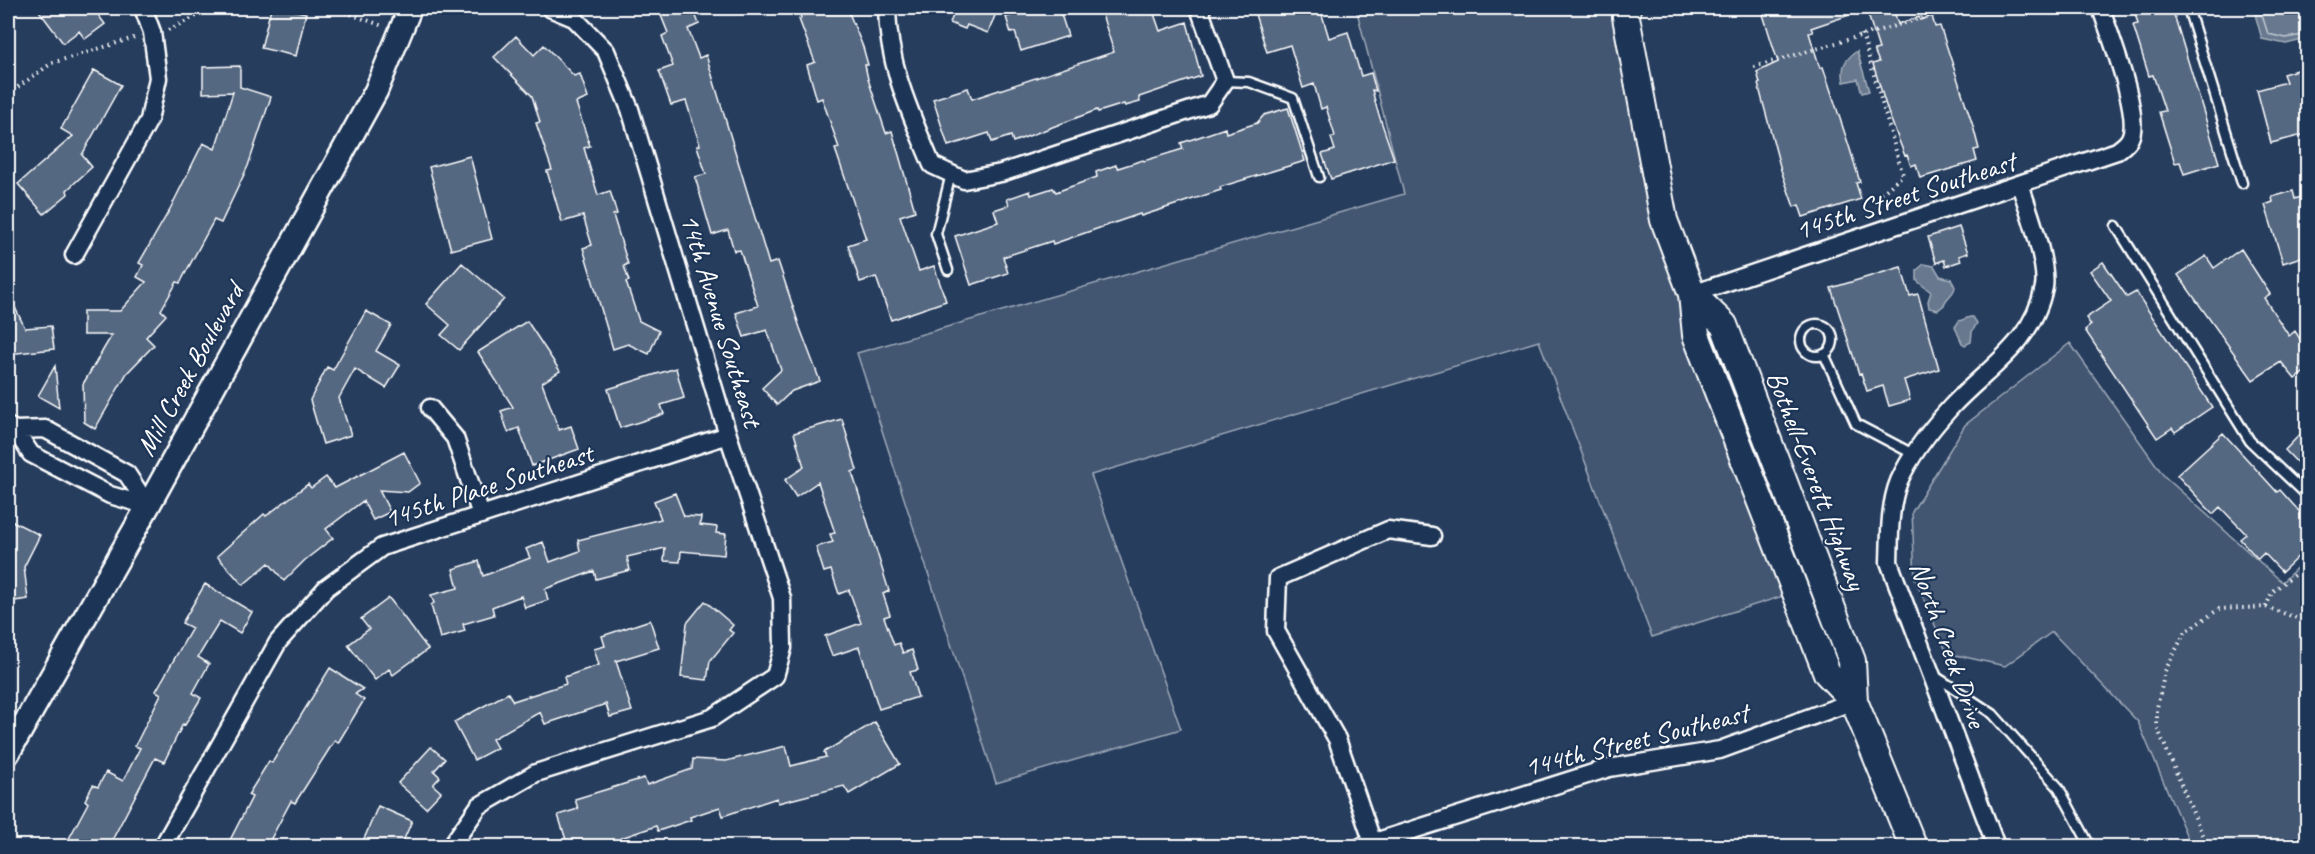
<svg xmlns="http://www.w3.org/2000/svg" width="2315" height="854" font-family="Caveat,sans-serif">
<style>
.green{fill:#425672;stroke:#a0aab8;stroke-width:1.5}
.water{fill:#67788e;stroke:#a4aebb;stroke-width:1.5}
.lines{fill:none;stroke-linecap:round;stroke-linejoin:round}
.shore{stroke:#c2c9d2;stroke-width:1.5}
.building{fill:#556781;stroke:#fff;stroke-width:1.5}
.lane-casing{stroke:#fff;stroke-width:13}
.street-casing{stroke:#fff;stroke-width:21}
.secondary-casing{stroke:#fff;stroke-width:27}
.primary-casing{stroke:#fff;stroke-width:30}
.path{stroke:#fff;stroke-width:4;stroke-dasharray:1.5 4.5;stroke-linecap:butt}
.lane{stroke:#1d3557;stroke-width:8}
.street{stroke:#1d3557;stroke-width:16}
.secondary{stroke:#1d3557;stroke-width:22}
.primary{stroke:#1d3557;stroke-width:26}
.labels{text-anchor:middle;stroke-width:4.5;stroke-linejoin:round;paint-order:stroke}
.street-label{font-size:28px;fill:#fff;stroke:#1d3557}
</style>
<rect width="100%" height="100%" fill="#263d5e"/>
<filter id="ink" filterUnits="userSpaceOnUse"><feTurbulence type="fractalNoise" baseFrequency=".0167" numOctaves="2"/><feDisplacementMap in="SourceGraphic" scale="12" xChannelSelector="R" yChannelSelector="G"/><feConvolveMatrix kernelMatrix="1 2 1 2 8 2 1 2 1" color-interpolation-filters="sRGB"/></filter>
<g filter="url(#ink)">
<!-- green -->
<path class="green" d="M1356,8H1621L1692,294L1796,592L1652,637L1539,341L1091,475L1181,729L996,783L857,353L1404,194Z
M2070,343L2164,476L2282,582L2307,558V846H2191L2138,722L2052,632L2005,666L1947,653L1915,579L1912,512L1965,425Z"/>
<!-- water -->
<path class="water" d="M2258,8H2307V39L2286,44L2262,39L2255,14Z
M1857,51L1869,91L1862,93L1858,79L1844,82C1841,67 1844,60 1857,51Z
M1924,264L1934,266L1940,276L1951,279L1955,287C1954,295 1946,297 1944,305L1938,310L1929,308L1928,301L1931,292L1917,281V270Z
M1970,317H1973L1977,323L1972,332L1971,342L1965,345L1962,343L1955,327L1959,321Z"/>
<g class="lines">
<!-- shore -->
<path class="shore" d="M2263,8L2262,15L2268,34L2286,38L2308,34"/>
</g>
<!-- building -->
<path class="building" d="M37,8H93L105,24L85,39L79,31L63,43Z
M271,8H283L306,13L296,56L261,48Z
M658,8H693L699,24L688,29L699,58L706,55L769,264L778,261L800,328L820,381L792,391L777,405L762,388L781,370L767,330L744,337L736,313L758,306L740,250L734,251L728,230L712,235L695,177L706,174L697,146L700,145L686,101L671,105L659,71L673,66L662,36L668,33Z
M798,8H847L863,47L868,65H865L868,79L886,133L892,131L915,211L900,216L919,271L934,266L946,301L891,320L876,277L860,282L848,245L866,239L835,149L839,148L822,98L817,100L807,65L815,62L799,19L801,18Z
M956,8H998L988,33L967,25L965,29L950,23Z
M1038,8H1059L1068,36L1021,51L1015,32L1011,33L1006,17Z
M1100,8H1152L1160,31L1187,22L1201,76L1139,97L1140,102L1125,106L1124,104L1098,112L1097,110L1013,142L1011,136L992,142L989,133L948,146L933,99L968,88L972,99L1114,52Z
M1253,8H1320L1329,38L1348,32L1361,76L1371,73L1376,91L1372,90L1377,109L1394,159L1331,179L1322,154L1335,150L1331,138L1335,136L1326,107L1321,109L1314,84L1303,88L1290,45L1267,52Z
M1761,8H1861V11L1811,28L1813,32L1809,33L1820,68L1823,67L1849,146L1860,182L1856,183L1861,199L1803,217L1799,205L1794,207L1781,170L1758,84L1760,83L1757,72L1778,62Z
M1866,8H1893L1898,24L1919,17L1920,20L1932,16L1935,27L1940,26L1973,126L1979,149L1974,150L1977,161L1920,178L1916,164L1911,166L1907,155L1905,156L1888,112L1873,64L1879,62L1874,50L1879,49Z
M2154,8H2172L2219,163L2184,174L2180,162L2175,163L2159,112L2165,111L2153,75L2149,76L2133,25L2138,24L2135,13Z
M516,36L534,55L544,45L574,76L580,74L588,98L576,103L590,146L584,148L598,195L610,191L617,214L613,215L628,264L624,266L629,281L626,282L639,321L659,331L649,354L628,344L613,349L583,248L592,245L583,216L562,222L547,171L552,170L536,123L540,122L532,96L494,57Z
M240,66V87L271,97L248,166L221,223L214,220L180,283L177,282L161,310L166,315L146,337L154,345L127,373L95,429L84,422L83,384L112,335H83V311H120L146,282L137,277L143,265L139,263L170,209L203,143L215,149L233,92L203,93V67Z
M2307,67V134L2271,143L2257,90L2286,82L2283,74Z
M94,70L121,85L82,155L92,167L67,190L68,194L44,214L18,184L73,136L61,129Z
M1288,108L1305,161L1220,187L1221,190L1141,216L1140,214L1053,244L1052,241L1003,257L1008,273L971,285L955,236L998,222L994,210L1009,205L1007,199L1030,191L1031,195L1053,188L1056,192L1097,177L1096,172L1116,165L1118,168L1143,160L1144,161L1183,149L1181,143L1225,128L1226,133L1257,123L1264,115Z
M470,156L492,239L451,250L429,167Z
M2293,191L2295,199L2307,195V255L2283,263L2265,205L2273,202L2272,197Z
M1959,227L1968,253L1959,256L1961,261L1946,266L1944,260L1936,263L1928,237Z
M2241,249L2270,294L2264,298L2289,336L2295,331L2307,350V370L2295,379L2281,362L2253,380L2178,275L2206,256L2214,268Z
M2103,262L2127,297L2136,292L2212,407L2175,432L2172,428L2157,438L2085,330L2091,325L2086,318L2111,301L2090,271Z
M462,263L504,299L459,350L441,335L450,325L426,304Z
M1901,267L1910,296L1918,294L1939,369L1904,380L1910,400L1889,406L1883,386L1867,391L1861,373L1859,374L1831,288Z
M8,293L25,328L51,326L54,349L8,354Z
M366,311L391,325L376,351L400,365L386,388L355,369L339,398L351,435L323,444L310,400L327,367L333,370Z
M527,321L560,371L542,383L559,430L571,426L579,449L532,466L519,428L508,432L501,411L513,407L478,352Z
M55,366L59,408L38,396Z
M676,368L684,398L661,405L664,414L620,428L608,389Z
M842,419L857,470L852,472L889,591L883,594L890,615L884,617L894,645L899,643L903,653L912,650L918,670L910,672L918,697L879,709L859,647L832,656L825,636L861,623L849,590L839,594L831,570L824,572L816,547L833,542L830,534L835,533L818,482L796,497L785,480L804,467L794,433Z
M2307,427V473L2285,450Z
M2223,433L2277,492L2280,490L2307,520V548L2282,572L2264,553L2258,559L2240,539L2246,534L2220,507L2213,514L2177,475Z
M404,452L420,483L408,492L379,490L390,512L373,520L363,501L326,529L333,538L305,560L284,581L269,563L243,585L217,556L264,514L266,516L308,484L311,488L326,477L335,488Z
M675,493L684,516L701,517L700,525L717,527L716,533L726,534L724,555L681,551L680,562L664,561L665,548L627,557L630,570L596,579L594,571L545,589L548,600L525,608L521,596L492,607L494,615L463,624L465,631L440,638L431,605L434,603L431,595L458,588L453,569L479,561L483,576L530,558L526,549L543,542L550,562L580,551L578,540L661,519L654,501Z
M8,519L40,535L24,567L28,599L8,602Z
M205,584L252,612L240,633L220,621L198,657L209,664L193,693L201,698L185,725L183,724L164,762L155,758L109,846H65L88,803L85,800L93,785L98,787L106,772L123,781L140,748L135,746L161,694L156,691L192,628L182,623Z
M389,598L428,649L393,675L389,669L375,680L348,645L369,629L361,619Z
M705,601L733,625L729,630L733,633L710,661L707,680L681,677L687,623Z
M650,620L659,648L616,661L632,711L610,717L606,704L545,724L540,712L492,739L497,748L474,760L454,722L508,693L513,701L566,684L564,677L599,665L594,649L605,646L602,636Z
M330,668L363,689L355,694L364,700L338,743L335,740L295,803L291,801L267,846H227L252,797L248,795L269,761L272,763Z
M875,722L900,764L849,794L844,786L778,803L777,798L723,816L720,807L690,817L691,820L658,831L656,826L621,838L622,841L604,846H568L558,815L578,809L575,799L644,778L647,785L692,769L693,759L726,761L786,746L791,766L826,757L824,752Z
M431,747L445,759L434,771L440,777L433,785L441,792L426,808L398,783Z
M378,806L412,821L401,846H361Z"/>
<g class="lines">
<!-- lane casing -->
<g class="lane-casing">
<path id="lane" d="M2188,8L2242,183
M1225,81L1249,82L1293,98L1319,177
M2116,226L2250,441L2308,496
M948,270L936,234L951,174
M1801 340a16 16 0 1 1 32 0a16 16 0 1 1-32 0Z
M1824,354L1856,424L1913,454
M1935,676L1993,714L2059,788L2090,846"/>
</g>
<!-- street casing -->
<g class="street-casing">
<path id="street" d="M887,8C888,66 910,112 932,165L964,180L1001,173L1209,104L1225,81L1199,8
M74,255L149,120L158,78L152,32L143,8
M1692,294L2117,151C2121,148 2128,143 2130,138C2142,115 2109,34 2101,8
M430,408L455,438L481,515
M8,426L15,430L45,429L127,474L148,506
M15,430L31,454L110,495L148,506
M1373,843L1337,739L1276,631L1278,578L1388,530L1432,536
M163,846L278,642L326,588L382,547L728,435
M451,846L479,806L536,773L712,718L775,676L783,648L782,598L728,435L630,109L606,51L574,18L550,8
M1362,846L1609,768L1720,750L1854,701
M1996,846L1889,562C1890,536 1889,506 1899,481C1911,454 1931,429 1951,407C1987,368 2033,344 2044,287C2048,264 2028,208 2020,185"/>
</g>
<!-- secondary casing -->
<g class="secondary-casing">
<path id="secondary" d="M8,753L148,506L376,91L410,8"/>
</g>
<!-- primary casing -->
<g class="primary-casing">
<path id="primary" d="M1627,8L1626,17L1664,220L1692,294L1696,335L1827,673L1854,701
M1692,294L1724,325L1852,661L1854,701L1913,846"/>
</g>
<!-- path -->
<path class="path" d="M334,8L383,26
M168,30L213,8
M1862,34L1903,175L1873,201
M1754,67L1956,8
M8,94L52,63L137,37
M2266,607L2272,592L2308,564
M2207,846L2157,727V708L2165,671L2185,632L2219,609L2266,607L2297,618L2308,614"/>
<!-- lane -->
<use href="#lane" class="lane"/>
<!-- street -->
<use href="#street" class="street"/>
<!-- secondary -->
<use href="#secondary" class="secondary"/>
<!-- primary -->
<use href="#primary" class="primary"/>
</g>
</g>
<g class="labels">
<!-- street labels -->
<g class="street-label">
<text transform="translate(1905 195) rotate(-18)" y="10">145th Street Southeast</text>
<text transform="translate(722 320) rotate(73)" y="10">14th Avenue Southeast</text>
<text transform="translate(189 369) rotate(-61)" y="10">Mill Creek Boulevard</text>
<text transform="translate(1817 480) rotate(69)" y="10">Bothell-Everett Highway</text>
<text transform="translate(488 485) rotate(-18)" y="10">145th Place Southeast</text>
<text transform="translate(1949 644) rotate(70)" y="10">North Creek Drive</text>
<text transform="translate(1636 739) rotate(-14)" y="10">144th Street Southeast</text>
</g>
</g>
<!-- margin -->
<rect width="2315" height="854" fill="none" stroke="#1d3557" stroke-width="30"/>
<rect x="15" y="15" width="2285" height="824" fill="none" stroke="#fff" stroke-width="2" filter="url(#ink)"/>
</svg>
